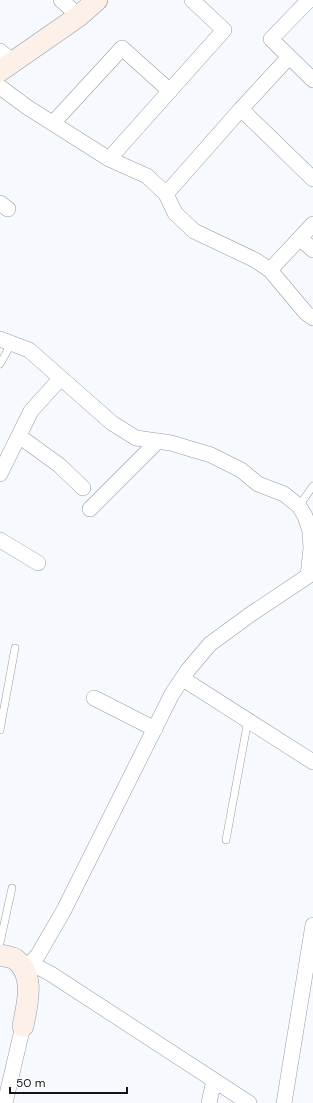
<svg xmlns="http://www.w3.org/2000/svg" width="313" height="1103" font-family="'DM Sans',sans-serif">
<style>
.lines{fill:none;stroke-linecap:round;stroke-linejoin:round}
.lane-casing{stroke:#959da5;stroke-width:8}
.street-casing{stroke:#959da5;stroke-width:16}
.secondary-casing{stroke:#959da5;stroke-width:22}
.lane{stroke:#fff;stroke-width:7}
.street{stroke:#fff;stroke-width:15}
.secondary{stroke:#fdf0e9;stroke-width:21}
</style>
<rect width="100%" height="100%" fill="#f6f9fd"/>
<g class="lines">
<!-- lane casing -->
<g class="lane-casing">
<path id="lane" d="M0,364L11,344
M299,506L313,486
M0,730L15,648
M226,840L248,720
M0,943L12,888"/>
</g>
<!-- street casing -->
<g class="street-casing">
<path id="street" d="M61,0L79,16
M309,0L271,39L313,80
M0,51L13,62
M0,87L27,107L109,159L147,176L166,194L175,213L194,231L255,260L270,270L306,313L313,318
M241,109L313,179
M53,123L122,48L170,91
M109,159L224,30L192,0
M166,194L241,109L289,57
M0,203L8,209
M300,238L313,250
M270,270L313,224
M0,339L29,350L112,423L136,438L171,443L211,455L241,470L258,484L284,494L299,506L305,516L310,531L311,548L308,576L251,614L210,644L188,670L172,694L64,910L38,955L25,969
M19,436L59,465L83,488
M0,474L31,411L60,379
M90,509L158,441
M0,540L38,563
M183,679L313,762
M94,698L155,729
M25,969L38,967L51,974L249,1103
M5,1103L23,1026
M209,1103L214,1080
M284,1103L313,925"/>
</g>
<!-- secondary casing -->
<g class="secondary-casing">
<path id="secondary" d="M0,71L79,16L97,0
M0,955C5,956 11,957 15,959C36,975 27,1005 23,1026"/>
</g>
<!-- lane -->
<use href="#lane" class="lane"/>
<!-- street -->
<use href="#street" class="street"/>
<!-- secondary -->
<use href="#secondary" class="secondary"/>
</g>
<!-- scale -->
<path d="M10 1087v6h117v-6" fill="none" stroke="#131519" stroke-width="2"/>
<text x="16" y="1087" font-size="12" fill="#131519" stroke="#ffffff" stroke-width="3" paint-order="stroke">50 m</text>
</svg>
